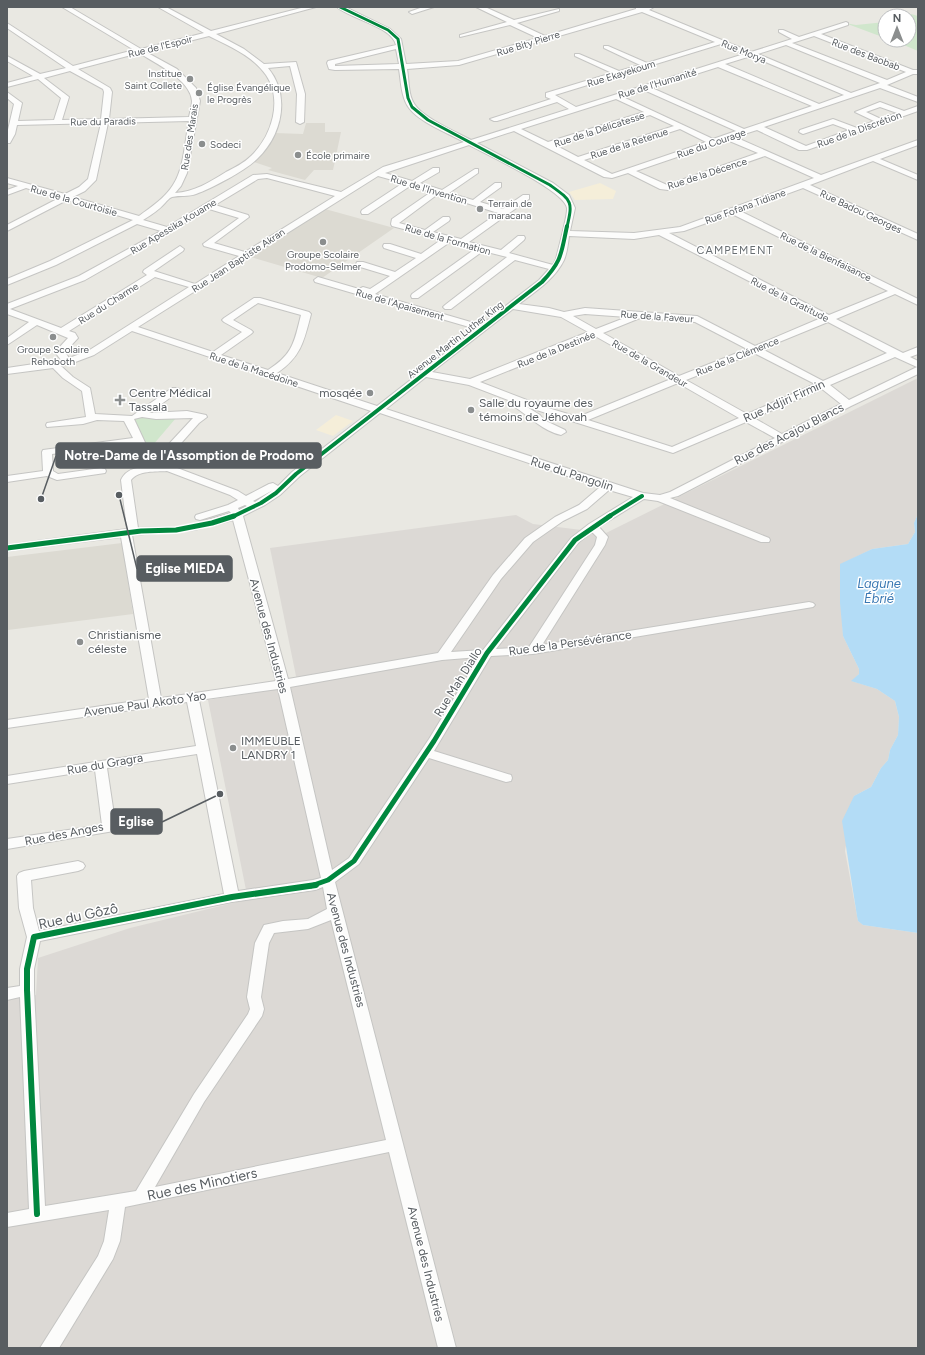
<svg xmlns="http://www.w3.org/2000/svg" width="925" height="1355" font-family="Figtree,sans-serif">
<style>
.commercial{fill:#f5eed9}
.industrial{fill:#dcd9d5}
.education{fill:#dcdad2}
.green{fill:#d0e6cc}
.water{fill:#b3dcf6}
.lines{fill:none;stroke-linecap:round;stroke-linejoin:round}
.minor-casing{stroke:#c5c5c3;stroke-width:2}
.minor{fill:#fcfcfb;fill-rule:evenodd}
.cycleway-far3-casing{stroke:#fff;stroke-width:4.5}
.cycleway-far2-casing{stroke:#fff;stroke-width:6}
.cycleway-far1-casing{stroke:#fff;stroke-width:8}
.cycleway-casing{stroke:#fff;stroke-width:9}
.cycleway-far3{stroke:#00873e;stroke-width:3}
.cycleway-far2{stroke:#00873e;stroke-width:4}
.cycleway-far1{stroke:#00873e;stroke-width:5}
.cycleway{stroke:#00873e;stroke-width:6}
.poi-dot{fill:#8b8e8e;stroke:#fff;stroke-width:1.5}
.labels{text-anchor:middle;stroke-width:3;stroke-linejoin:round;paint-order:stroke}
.far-street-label{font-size:10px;fill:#585d61;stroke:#fff}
.far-poi-label{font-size:10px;fill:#585d61;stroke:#fff;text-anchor:start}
.far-neighbourhood-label{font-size:11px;letter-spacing:1px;fill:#696f73;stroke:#fff}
.poi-label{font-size:12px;fill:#585d61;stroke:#fff;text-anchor:start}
.street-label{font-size:12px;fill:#585d61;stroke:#fff}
.water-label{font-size:13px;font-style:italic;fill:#3978b3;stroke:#fff}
.near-street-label{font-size:14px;fill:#585d61;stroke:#fff}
.leader{fill:none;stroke:#585d61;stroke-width:1.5}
.callout-dot{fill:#585d61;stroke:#fff;stroke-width:1.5}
.callout{fill:#585d61;stroke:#585d61;stroke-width:1.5}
.callout-label{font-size:13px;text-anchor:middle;font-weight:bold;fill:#fff}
</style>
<rect width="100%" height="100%" fill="#e9e8e2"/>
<!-- commercial -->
<path class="commercial" d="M600,183L616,191L613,199L575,200L569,192Z
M336,415L353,421L333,436L316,430Z"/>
<!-- industrial -->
<path class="industrial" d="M918,378V514L914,523L915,532L908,544L872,549L840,565L843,636L859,669V674L852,681L877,689L895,701L899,717L898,735L890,750L888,760L881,768L871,787L854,796L845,851L858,921L863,925L918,933V1348H7V1000L36,995L38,958L130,928L241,901L246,890L208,700L298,686L270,548L516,515L533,524L606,533Z"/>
<!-- education -->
<path class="education" d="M306,123H325V132H341L333,170H314L305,180L268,170L272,168L254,162L275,133L303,134Z
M325,209L394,228L322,278L251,257Z
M122,543L133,614L8,630L7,557Z"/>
<!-- green -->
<path class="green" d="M897,14H911L918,16V51L892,40H909V16H896Z
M885,22V38L845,23L856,25Z
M132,418H176L147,452Z"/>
<!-- water -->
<path class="water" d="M918,514V933L863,925L858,921L857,916L842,821L854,796L871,787L881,768L888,760L890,750L898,735L899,717L895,701L877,689L851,681L859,674V669L843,636L840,603V564L872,549L908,544L915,532L914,523Z"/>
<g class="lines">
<!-- minor casing -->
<g class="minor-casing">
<path id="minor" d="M62,7H70L141,49L204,33L158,7H166L211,31L305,7H316L216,34L244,49L264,64L296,62L305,94L304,122L300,124L296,122L297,94L290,66L268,68C291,96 282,135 257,159C245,171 212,188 196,194C188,197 180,195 172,197C169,198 167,201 165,203C159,210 151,215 143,220L167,227L253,175L267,174L341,192L383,167L464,142C448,133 419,122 409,108C401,97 401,81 399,69L335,70L329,69L327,63L328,61L396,45C392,26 350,19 337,7H345L390,29L401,39L406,64L458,61L538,38L510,25L460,37V35L507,22L476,7H485L514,20L559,9V11L517,23L545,36L636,9V7H654L649,10L751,52L792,39L779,32V30H783L799,37L846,22L848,23V25L821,34L913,70H918V74H913L887,85L918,97V102L880,88L764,127L806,146L849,130L833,124L803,134L799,132L800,130L833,119L857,128L874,121L855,112L880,102L904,111L918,106V111L807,150H799L757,130L735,137L821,175L918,140V145L880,159L918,175V180L873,161L810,185L918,234V240L803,188L740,211L918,299V305L895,294L836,319L903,353L918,347V354L910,357L918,361V374L851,406L678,496L670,498L769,538L770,540L769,542H761L658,501L644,499L599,527L608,537L605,545L542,645L809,602L813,603L815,605L813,607L533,654L491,656L434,751L511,775L512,778L511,781L506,782L429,758L359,864L335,882L456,1348H438L389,1152L125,1207L120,1241L113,1259L59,1348H40L98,1256L104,1241L109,1210L7,1227V1213L29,1209L20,997L7,1000V988L20,986V969L27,937L19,908L17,876L19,873L24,871L78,861L83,863L85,866L83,869L78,871L31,880L33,908L39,931L224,894L197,754L107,768L116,828L114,831L7,849V839L102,825L95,770L7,784V776L196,746L187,702L7,728V720L149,699L121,537L7,551V545L127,529L121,480C127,467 141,467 154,466L141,454L136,443L52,454L53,471L58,474L101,468L105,469L106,471L105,473L57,480L47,476L7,482V476L43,471L42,452L43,450L133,438L124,421L97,420L83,424L47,427L46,425L47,423L86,417L82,391L63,378L53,368L7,374V368L61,360L55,352L68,338L37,325L7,345V338L29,322L7,314V304L79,276L161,231L137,224L56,265L7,285V279L50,261L133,220L67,200L7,231V225L59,198L26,188L7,195V190L18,186L7,183V178L65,194L79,187L88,179L101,123L17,125L15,134L10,143H7V134L14,104L7,98V92L22,103L18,121L54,120L61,98L38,79L7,87V83L33,76L7,61V56L40,74L66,68L7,28V23L73,66L134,50ZM642,12L715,42L647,63L608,46H604V48L640,65L619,71L579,54H575V56L612,73L546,93V97L551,99L490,119L494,121H497L557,102L569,109L471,140C456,132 424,118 415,105C408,96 409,80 407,69L459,65ZM209,36C229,46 253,56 266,75C283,100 272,136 251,156C244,163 234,168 226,172C210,182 194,192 175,193L181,186L187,173L200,101L196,88L177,69L146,52ZM814,36L906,72L887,80L792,43ZM721,44L744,54L576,107L555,95ZM786,45L880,83L851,93L758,54ZM396,49L399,64L335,66V64ZM139,53C155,63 191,80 192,101C192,106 190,112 189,117L109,119L112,92L110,88L78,69ZM751,56L844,95L819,104L725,64ZM718,67L812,106L744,129L652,88ZM70,71L103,89L104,92L101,119L62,120L69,97L44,78ZM644,90L736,131L713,139L623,97ZM616,99L644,112L548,142L521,129ZM880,107L897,113L881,119L866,112ZM650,115L674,126L578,157L555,145ZM189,121C185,140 184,169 173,185C165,198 151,207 139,216L73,197L85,191L96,180L108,123ZM680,129L706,142L612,174L584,160ZM514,131L604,177L612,178L628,173L660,189L668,190L765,156L814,178L680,227L634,233L570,231L575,208L569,195L553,183L477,143ZM727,140L758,153L667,185L636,171ZM469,145C487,155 564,190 567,208C568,214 558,250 556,259L553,265L509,253L524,240L525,238L524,236H518L501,250L469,242L529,199V195H523L503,209L480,202L501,187V183H495L473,200L449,193L478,173V169H475L442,190L420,183L439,172V168H433L412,181L385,173ZM378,176L403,183L362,210L361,212L362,214H368L410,186L431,192L392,219L391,224L392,226L442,239L421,254L390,244H384L383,246L384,248L416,258L395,272L363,262H357L356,264L357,266L390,276L370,289L363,287L359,289L318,277L314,280L315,282L476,329L377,406L277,373C301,357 304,341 311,314L309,312L260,298H254L224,318L222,320L224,322L242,332L213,352L138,327ZM267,178L335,196L245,252L214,243L249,217L248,215L215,205L258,179ZM438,194L498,213L461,239L433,232L449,221L450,219L449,217H443L425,230L399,223ZM209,209L239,218L203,244L204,246L239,256L195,284L154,271L183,251L184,249L180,246L144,270L143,272L147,275L61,328L10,309L85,280ZM732,214L888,291L829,315L669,233L684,231ZM659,235L821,318L755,346L697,316L585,308L564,312L549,308L519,304C535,292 555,279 564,260C567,253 568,244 569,236L634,239ZM450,242L475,249L412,294L411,296L412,298H418L483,251L507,257L445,305L443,307L445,309H451L515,260L549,269L539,280L481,325L375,294ZM155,277L189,287L88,351L69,358L65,352L78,338L75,333L69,331ZM258,303L301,315C294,343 293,354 268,370L221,355L251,334L253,332L251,330L233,320ZM513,309L561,317L588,332L470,379L432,372ZM585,314L627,317L596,329L573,316ZM640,318L695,322L747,349L679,376L603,333ZM828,322L887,353L823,381L762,349ZM132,331L371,411L292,472L278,486L273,483L269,484L246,496L238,491L172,466L165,465L160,461L175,450L199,423L207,417L206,415L187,411L149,413L178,392L180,390L178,388H172L132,416L95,414L90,388L73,377L61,366L70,364L94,355ZM595,336L671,379L578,417L545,407L480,382ZM754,353L815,384L747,414L686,380ZM895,357L917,367L849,400L830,385ZM426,377L469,385L516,403L513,405L515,407C530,417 543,431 561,435L566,432L565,430L544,420L540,415L527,407L673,453L746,422L775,438L670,492L660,495L643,493L386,409ZM678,383L739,418L672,447L588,420ZM822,389L841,404L782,434L754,418ZM380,413L600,487L579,505L555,517L525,538L493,575L438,653L288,679L243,516L265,505L280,495L300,476ZM142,417L156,419L193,418L167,446L155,455L149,451L134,419ZM167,471L230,495L238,500L228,505L196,515L195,517L196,519L200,520L229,511L231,513L194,524L176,527L138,528L131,480C139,470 155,472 167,471ZM273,490L255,502L253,501ZM609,490L633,497L589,524L571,538L483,650L451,652L501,579L533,542L563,521L587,509ZM245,505L247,506L239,510L238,508ZM233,520L276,681L161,698L132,535L194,530ZM592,532L597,537L595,545L529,647L496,649L579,542ZM479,657L429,739L349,858L332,870L290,687L442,660ZM278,689L321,878L313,880L238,891L199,700ZM323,887L327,909L308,919L283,921L264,925L255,943L247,997L250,1009L248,1014L194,1094L136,1191L45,1206L34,990V969L40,941L232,902L315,890ZM331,920L386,1140L155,1187L204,1102L262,1016L264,1009L261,997L269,943L274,933L308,929Z
M423,7H434L412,14L409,12Z"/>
</g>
<!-- minor -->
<use href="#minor" class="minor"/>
<!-- cycleway-far3 casing -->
<g class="cycleway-far3-casing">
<path id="cycleway-far3" d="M340,7L388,30L398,39L408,98L412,107L428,120L550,185C572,201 573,201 567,227"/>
</g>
<!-- cycleway-far2 casing -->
<g class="cycleway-far2-casing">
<path id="cycleway-far2" d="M232,517L261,503L276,493L296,474L542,282C562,261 561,254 567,226
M608,517L642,496"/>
</g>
<!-- cycleway-far1 casing -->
<g class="cycleway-far1-casing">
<path id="cycleway-far1" d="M7,548L141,531L176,530L212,523L234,516
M311,886L328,880L354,861L434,741L487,653L575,540L610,516"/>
</g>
<!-- cycleway casing -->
<g class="cycleway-casing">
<path id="cycleway" d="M37,1214L27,990V969L34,937L232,897L316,885"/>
</g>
<!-- cycleway-far3 -->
<use href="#cycleway-far3" class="cycleway-far3"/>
<!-- cycleway-far2 -->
<use href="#cycleway-far2" class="cycleway-far2"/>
<!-- cycleway-far1 -->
<use href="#cycleway-far1" class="cycleway-far1"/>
<!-- cycleway -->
<use href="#cycleway" class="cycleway"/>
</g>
<!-- markers -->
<g class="poi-dot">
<circle cx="190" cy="79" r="4"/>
<circle cx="199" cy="93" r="4"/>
<circle cx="202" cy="144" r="4"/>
<circle cx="298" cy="155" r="4"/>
<circle cx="480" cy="209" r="4"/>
<circle cx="323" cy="242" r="4"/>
<circle cx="53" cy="337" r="4"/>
<circle cx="370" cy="393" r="4"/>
<path d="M118 394h4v4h4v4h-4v4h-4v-4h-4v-4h4z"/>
<circle cx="471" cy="410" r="4"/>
<circle cx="80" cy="642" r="4"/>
<circle cx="233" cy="748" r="4"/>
</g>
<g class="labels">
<!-- far-street labels -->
<g class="far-street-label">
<text transform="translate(528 43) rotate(-17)" y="4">Rue Bity Pierre</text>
<text transform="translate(160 46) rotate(-14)" y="4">Rue de l'Espoir</text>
<text transform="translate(744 51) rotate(22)" y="4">Rue Morya</text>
<text transform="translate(866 54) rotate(21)" y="4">Rue des Baobab</text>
<text transform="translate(621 73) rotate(-17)" y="4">Rue Ekayekoum</text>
<text transform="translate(657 83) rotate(-17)" y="4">Rue de l'Humanité</text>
<text transform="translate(103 121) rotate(-1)" y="4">Rue du Paradis</text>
<text transform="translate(599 129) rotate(-18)" y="4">Rue de la Délicatesse</text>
<text transform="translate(859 129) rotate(-20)" y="4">Rue de la Discrétion</text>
<text transform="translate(189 137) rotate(-81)" y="4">Rue des Marais</text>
<text transform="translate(629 143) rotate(-18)" y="4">Rue de la Retenue</text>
<text transform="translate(711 143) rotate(-19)" y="4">Rue du Courage</text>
<text transform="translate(707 173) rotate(-18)" y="4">Rue de la Décence</text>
<text transform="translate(429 189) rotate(17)" y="4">Rue de l'Invention</text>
<text transform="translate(74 200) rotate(16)" y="4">Rue de la Courtoisie</text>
<text transform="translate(745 206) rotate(-20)" y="4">Rue Fofana Tidiane</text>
<text transform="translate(861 211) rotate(25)" y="4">Rue Badou Georges</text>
<text transform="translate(173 226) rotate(-31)" y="4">Rue Apessika Kouame</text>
<text transform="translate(448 239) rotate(16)" y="4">Rue de la Formation</text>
<text transform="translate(826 256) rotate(26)" y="4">Rue de la Bienfaisance</text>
<text transform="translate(238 260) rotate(-33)" y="4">Rue Jean Baptiste Akran</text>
<text transform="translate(790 299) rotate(27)" y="4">Rue de la Gratitude</text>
<text transform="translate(108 303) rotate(-32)" y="4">Rue du Charme</text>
<text transform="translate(400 304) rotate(16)" y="4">Rue de l'Apaisement</text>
<text transform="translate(657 316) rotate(4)" y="4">Rue de la Faveur</text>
<text transform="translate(455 339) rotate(-38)" y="4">Avenue Martin Luther King</text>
<text transform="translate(556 349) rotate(-22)" y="4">Rue de la Destinée</text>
<text transform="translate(737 356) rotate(-22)" y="4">Rue de la Clémence</text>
<text transform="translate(650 363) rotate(30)" y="4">Rue de la Grandeur</text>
<text transform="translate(254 369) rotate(18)" y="4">Rue de la Macédoine</text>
</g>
<!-- far-poi labels -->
<g class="far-poi-label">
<text x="182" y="77" text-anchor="end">Institue<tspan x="182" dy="12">Saint Collete</tspan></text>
<text x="207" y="91">Église Évangélique<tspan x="207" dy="12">le Progrès</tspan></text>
<text x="210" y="148">Sodeci</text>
<text x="306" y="159">École primaire</text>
<text x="488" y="207">Terrain de<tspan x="488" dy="12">maracana</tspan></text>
<text x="323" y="258" text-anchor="middle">Groupe Scolaire<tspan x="323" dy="12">Prodomo-Selmer</tspan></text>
<text x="53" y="353" text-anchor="middle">Groupe Scolaire<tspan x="53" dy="12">Rehoboth</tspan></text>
</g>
<!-- far-neighbourhood labels -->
<g class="far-neighbourhood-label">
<text x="735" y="254">CAMPEMENT</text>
</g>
<!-- poi labels -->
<g class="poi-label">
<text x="129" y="397">Centre Médical<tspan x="129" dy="14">Tassala</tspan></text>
<text x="362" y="397" text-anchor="end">mosqée</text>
<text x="479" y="407">Salle du royaume des<tspan x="479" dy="14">témoins de Jéhovah</tspan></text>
<text x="88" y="639">Christianisme<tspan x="88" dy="14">céleste</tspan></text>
<text x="241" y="745">IMMEUBLE<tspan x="241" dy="14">LANDRY 1</tspan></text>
</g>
<!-- street labels -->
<g class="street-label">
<text transform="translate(784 401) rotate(-24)" y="4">Rue Adjiri Firmin</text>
<text transform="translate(789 434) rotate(-27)" y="4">Rue des Acajou Blancs</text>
<text transform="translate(572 474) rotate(18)" y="4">Rue du Pangolin</text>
<text transform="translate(269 636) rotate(75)" y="4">Avenue des Industries</text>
<text transform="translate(570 643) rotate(-8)" y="4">Rue de la Persévérance</text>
<text transform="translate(458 682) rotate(-58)" y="4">Rue Mah Diallo</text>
<text transform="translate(145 704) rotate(-8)" y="4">Avenue Paul Akoto Yao</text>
<text transform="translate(105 764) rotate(-10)" y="4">Rue du Gragra</text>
<text transform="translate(64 834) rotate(-11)" y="4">Rue des Anges</text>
<text transform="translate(346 950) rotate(75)" y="4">Avenue des Industries</text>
<text transform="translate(426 1264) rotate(76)" y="4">Avenue des Industries</text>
</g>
<!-- water labels -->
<g class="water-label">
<text x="879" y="588">Lagune<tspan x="879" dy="15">Ébrié</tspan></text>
</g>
<!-- near-street labels -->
<g class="near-street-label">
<text transform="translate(78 916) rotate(-12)" y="5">Rue du Gôzô</text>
<text transform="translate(202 1184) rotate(-12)" y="5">Rue des Minotiers</text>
</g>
</g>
<!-- callouts -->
<path class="leader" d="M41 499L56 456M119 495L137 569M220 794L162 822"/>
<g class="callout-dot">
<circle cx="41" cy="499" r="4"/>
<circle cx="119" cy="495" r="4"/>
<circle cx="220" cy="794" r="4"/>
</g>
<g class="callout">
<rect x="56" y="443" width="265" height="25" rx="4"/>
<rect x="137" y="556" width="95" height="25" rx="4"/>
<rect x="111" y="809" width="51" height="25" rx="4"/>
</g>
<g class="callout-label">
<text x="189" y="460">Notre-Dame de l'Assomption de Prodomo</text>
<text x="185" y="573">Eglise MIEDA</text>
<text x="136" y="826">Eglise</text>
</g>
<!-- border -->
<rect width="925" height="1355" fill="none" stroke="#585d61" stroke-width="16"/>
<!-- north arrow -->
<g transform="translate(897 28)"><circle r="19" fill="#ffffff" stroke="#bcbec0"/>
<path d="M0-3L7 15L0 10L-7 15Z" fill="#8b8e8e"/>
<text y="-6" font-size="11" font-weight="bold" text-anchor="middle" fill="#585d61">N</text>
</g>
</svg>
